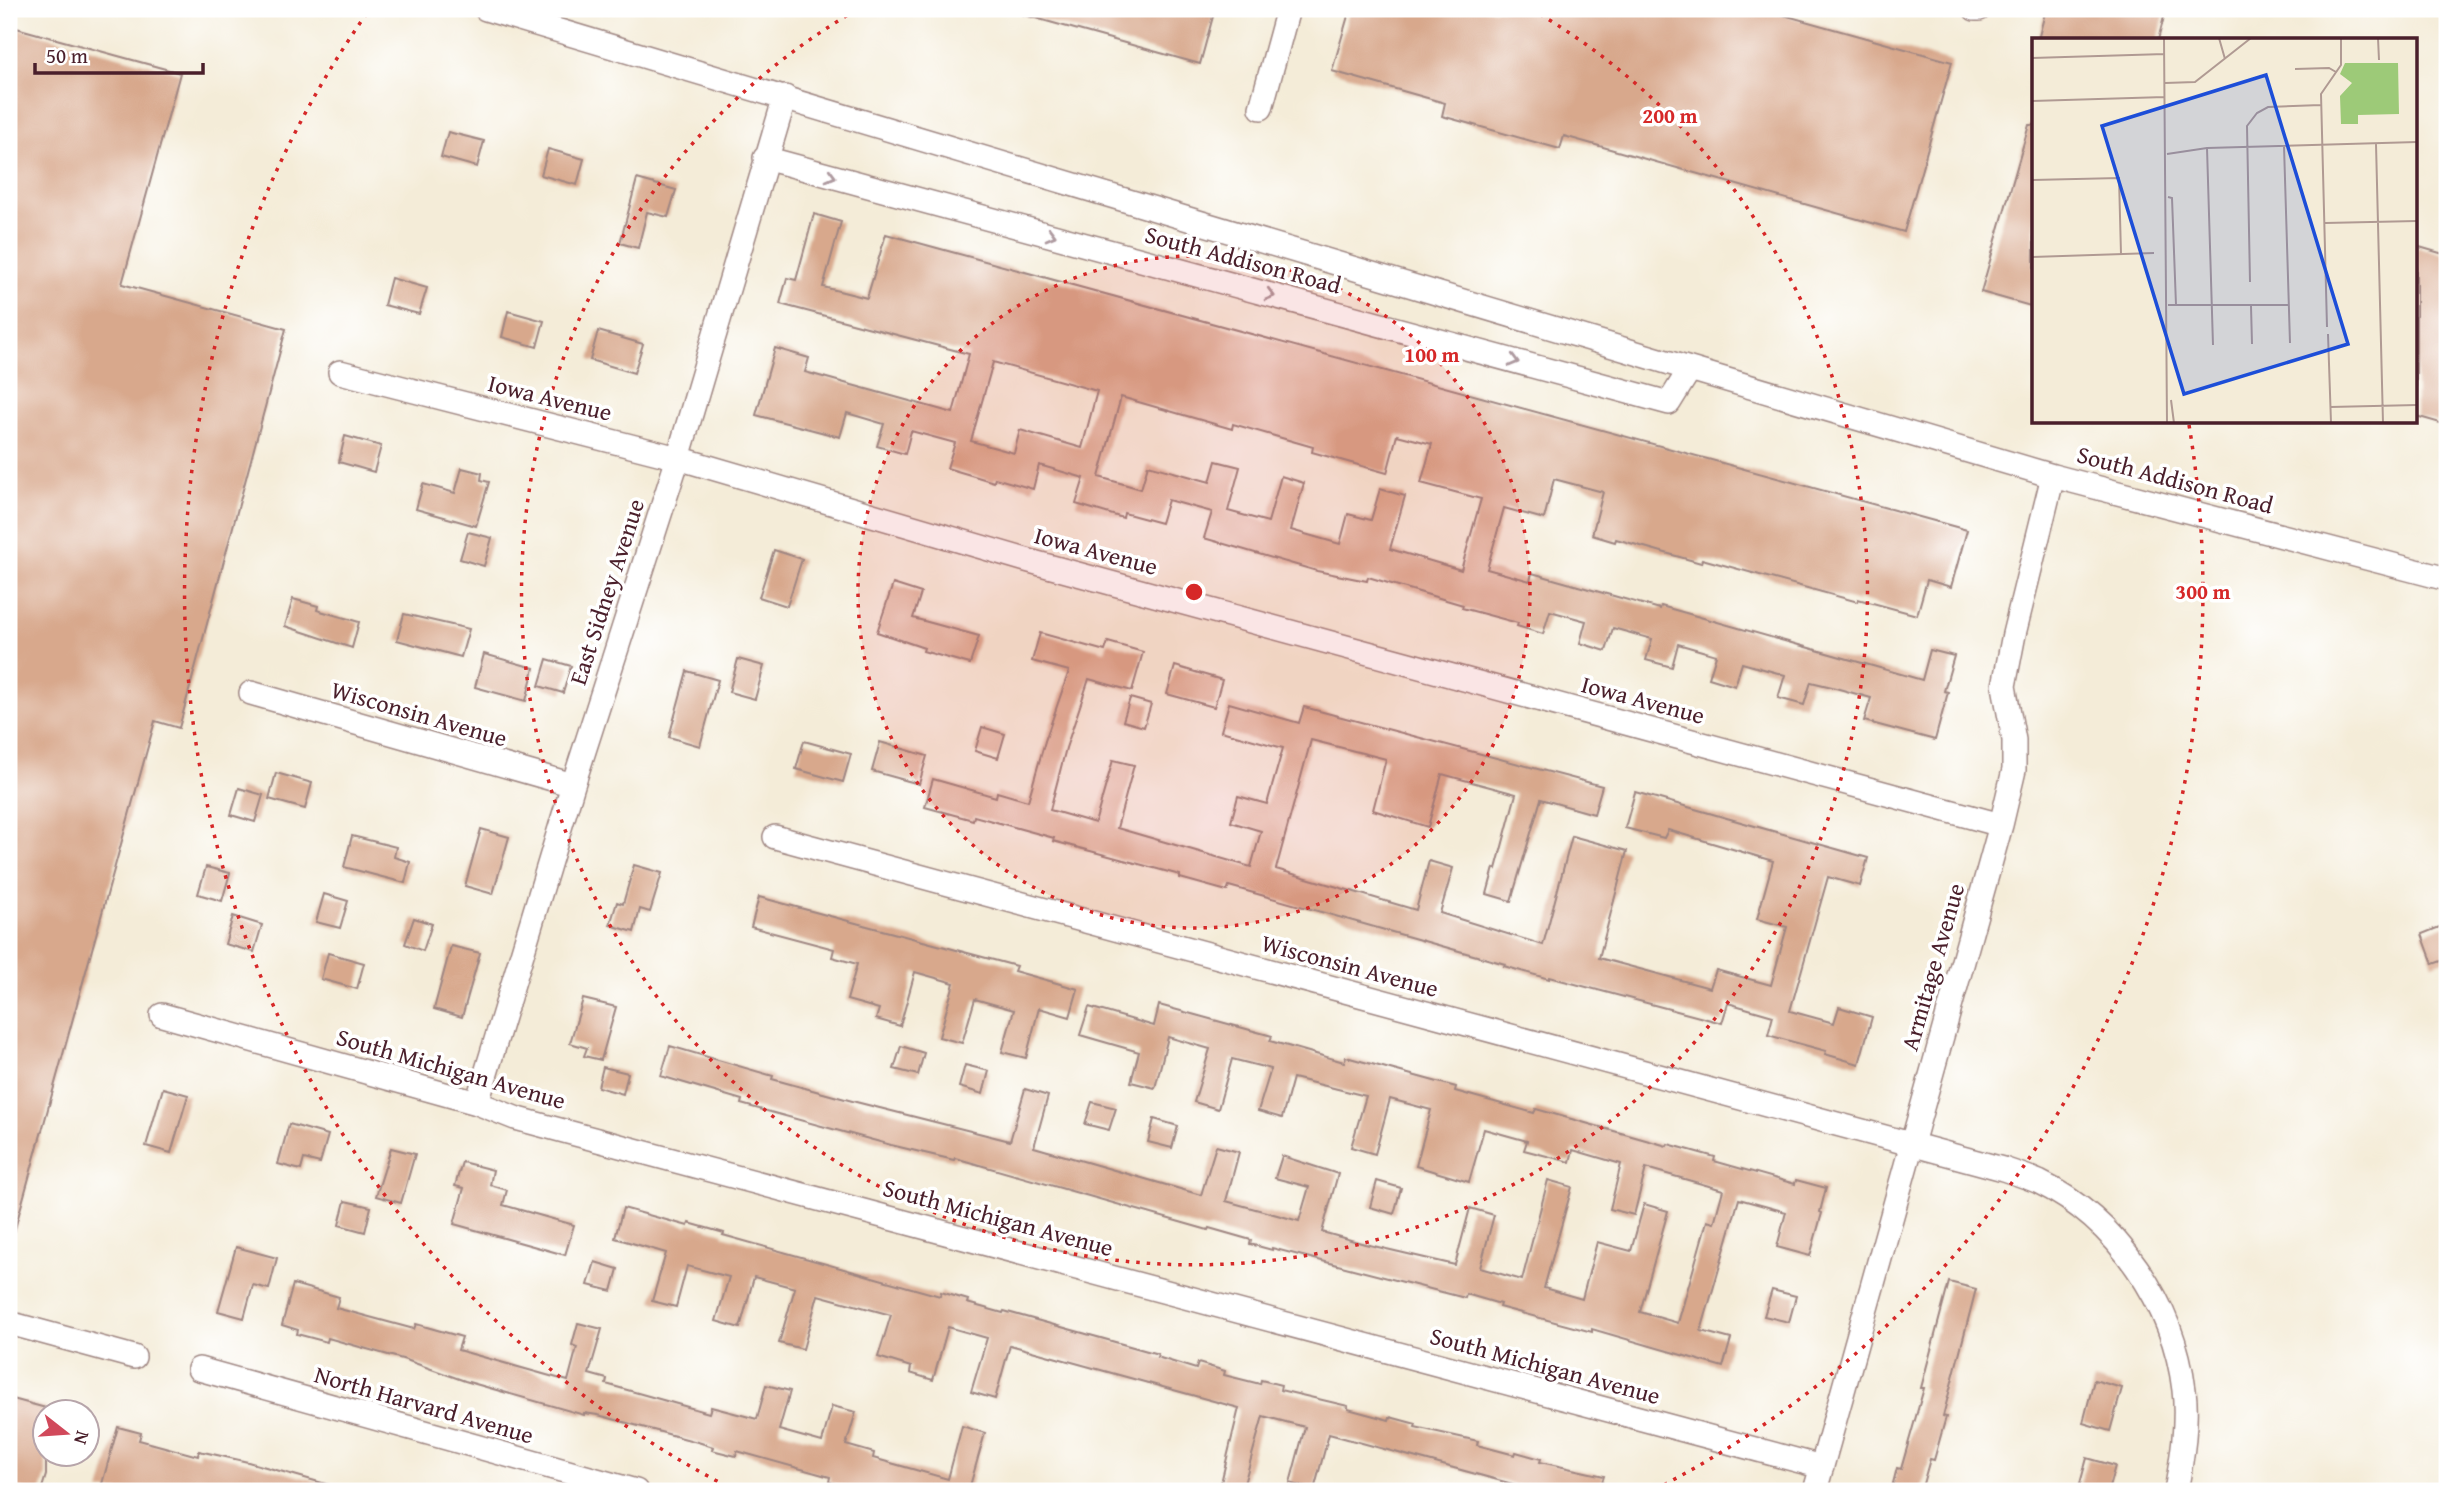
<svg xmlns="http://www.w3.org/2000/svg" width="2456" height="1500" font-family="'Gentium Book Plus',serif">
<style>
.building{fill:#d8a88c;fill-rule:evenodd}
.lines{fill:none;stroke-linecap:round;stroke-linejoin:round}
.minor-casing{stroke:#9f8682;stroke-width:26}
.minor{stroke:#fff;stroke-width:23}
.oneway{stroke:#ae9aa0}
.ring{fill:none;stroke:#d62828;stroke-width:3.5;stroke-dasharray:3.5 7}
.labels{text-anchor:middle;stroke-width:7;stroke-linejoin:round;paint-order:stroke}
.street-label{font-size:24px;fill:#4a1f2b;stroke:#fff}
.inset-road{fill:none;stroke:#b09a93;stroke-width:2}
.view{fill:#1d4ed8;fill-opacity:0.15;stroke:#1d4ed8;stroke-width:3.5}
.inset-edge{fill:none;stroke:#4a1f2b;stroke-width:3.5}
.centre{fill:#d62828;stroke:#fff;stroke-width:3.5}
.ring-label{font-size:21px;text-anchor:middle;font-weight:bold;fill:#d62828;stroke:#fff;stroke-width:7;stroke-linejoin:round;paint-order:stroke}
</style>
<rect width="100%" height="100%" fill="#fff"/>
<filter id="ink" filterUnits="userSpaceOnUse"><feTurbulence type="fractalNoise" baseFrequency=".0143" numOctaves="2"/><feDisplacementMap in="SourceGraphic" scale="14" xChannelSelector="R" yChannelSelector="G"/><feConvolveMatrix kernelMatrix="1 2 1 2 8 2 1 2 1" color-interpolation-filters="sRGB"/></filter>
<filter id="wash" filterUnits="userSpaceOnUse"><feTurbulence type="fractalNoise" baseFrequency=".00686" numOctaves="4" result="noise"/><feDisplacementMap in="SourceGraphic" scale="28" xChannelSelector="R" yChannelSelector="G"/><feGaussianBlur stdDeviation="1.57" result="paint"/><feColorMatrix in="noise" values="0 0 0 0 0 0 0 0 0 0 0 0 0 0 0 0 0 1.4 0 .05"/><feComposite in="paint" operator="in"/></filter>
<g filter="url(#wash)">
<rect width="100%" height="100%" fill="#f4ecd8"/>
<g id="blocks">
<!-- building -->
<path class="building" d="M1022,9H1215L1200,64L1021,14Z
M1350,9H1762L1952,62L1904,232L1564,136L1560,149L1442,116L1445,103L1332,71Z
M2046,9H2166L2158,40H2038Z
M9,26L180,73L122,284L286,329L179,728L155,721L14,1232L9,1231Z
M2029,125H2034V307L1981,292Z
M448,132L484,141L477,167L441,157Z
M548,149L584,159L577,185L541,175Z
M637,179L676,190L668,217L647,212L638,248L620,243Z
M814,214L841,222L823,287L867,298L886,234L1967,530L1951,587L1927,580L1917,615L1858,599V602L1702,559L1701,563L1616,539L1615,542L1592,535L1603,492L1554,479L1544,519L1504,508L1487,569L1530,581L1532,573L1660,609L1661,606L1922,680L1930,650L1954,656L1944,691L1948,692L1935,740L1864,721L1871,698L1832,687L1811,682L1804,705L1778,698L1785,675L1742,663L1735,686L1709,678L1716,655L1678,644L1672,667L1646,660L1652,639L1613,628L1606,651L1580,643L1586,621L1550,611L1543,634L1517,626L1518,623L1462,608L1463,605L1368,577L1367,581L1317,571L1204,538L1212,512L1168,500L1161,523L1124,513L1123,518L1076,504L1084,478L1039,465L1033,489L995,478L994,482L947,468L955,443L911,431L905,454L877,446L884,424L847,413L840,437L756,415L775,348L809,358L805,372L953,413L969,354L780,304L787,278L796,280ZM993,362L1097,391L1082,448L1020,430L1014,453L971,441ZM1121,397L1232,429L1233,424L1313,447L1312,452L1387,473L1397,435L1432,444L1421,483L1481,499L1461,570L1390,549L1405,496L1380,489L1371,520L1348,514L1340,544L1291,530L1304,483L1281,476L1268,522L1228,511L1240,467L1216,461L1210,482L1148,465L1141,489L1099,477Z
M2416,246L2447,255V425L2416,416Z
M391,278L427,288L419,314L384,305Z
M508,311L544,321L537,347L502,337Z
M598,331L643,344L634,373L590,360Z
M345,436L381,446L374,472L339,462Z
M462,468L482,473L481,480L489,482L476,526L416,509L423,484L455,493Z
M468,532L492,538L484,566L460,559Z
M774,550L802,559L787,606L759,597Z
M893,584L921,593L913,618L979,636L970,664L923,651L924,648L877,632Z
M293,599L318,606L317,610L359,622L352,648L285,626Z
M404,614L469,629L461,657L397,640Z
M1040,633L1105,651L1108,642L1143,652L1132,691L1089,679L1066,748L1050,810L1095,823L1113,760L1134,765L1117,828L1251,867L1261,831L1231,822L1238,796L1267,804L1283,748L1221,731L1229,703L1299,723L1304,707L1602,786L1594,814L1541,799L1511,901L1487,894L1494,868L1496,869L1516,794L1442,774L1428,827L1373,810L1386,759L1311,740L1276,869L1416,910L1429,861L1453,868L1440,913L1543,945L1572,836L1627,851L1599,958L1710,988L1716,970L1771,985L1787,927L1757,919L1773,861L1668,830L1664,838L1625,828L1635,792L1868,858L1860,886L1828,877L1790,1011L1834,1023L1839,1007L1872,1017L1859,1064L1825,1054L1826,1051L1768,1035L1773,1016L1728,1003L1722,1023L1549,977V979L1504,966L1505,964L1229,886L1227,891L1180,878V875L1053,841L1054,838L974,816L973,820L925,807L933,779L996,797L997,792L1028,801L1045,741L1069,671L1032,661Z
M484,654L534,668L526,701L475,687Z
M547,659L571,666L563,693L539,686Z
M738,659L764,666L755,699L729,692Z
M1175,666L1222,680L1214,707L1167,694Z
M687,671L718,680L700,746L669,737Z
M1130,698L1151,704L1144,727L1123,721Z
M982,727L1005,734L998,758L975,751Z
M804,741L851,754L843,782L796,769Z
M880,742L927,756L919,784L872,771Z
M276,773L312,783L305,809L269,799Z
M239,788L263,795L255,822L231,815Z
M481,829L509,837L493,894L465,886Z
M352,836L396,847L394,857L410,862L405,883L344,867Z
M634,865L662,873L650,912L640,909L634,932L610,925L617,902L623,904Z
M206,867L230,873L222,901L198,894Z
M324,894L348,901L340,928L316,922Z
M759,897L1016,966L1014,971L1078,989L1070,1017L1039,1008L1026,1058L1002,1052L1014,1010L975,999L962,1043L939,1037L954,983L915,972L900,1026L876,1019L879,1009L847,1000L857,964L832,957L834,949L751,927Z
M233,916L262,925L254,952L225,944Z
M414,918L432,924L423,951L405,944Z
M2447,924V959L2433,964L2422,934Z
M451,946L480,953L462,1017L434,1009Z
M328,953L364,963L357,989L321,979Z
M583,999L616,1007L601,1060L584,1056L587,1048L570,1043Z
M1159,1005L1272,1036L1270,1041L1344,1062L1346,1057L1456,1087L1455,1091L1534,1113L1536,1109L1667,1146L1668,1144L1715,1157L1714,1161L1795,1184L1796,1180L1826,1188L1820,1212L1822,1213L1810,1256L1777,1247L1786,1212L1739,1199L1701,1331L1731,1339L1723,1367L1592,1329V1332L1499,1307L1500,1304L1466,1294L1465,1298L1272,1248V1250L1250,1244L1251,1240L1209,1228L1208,1230L955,1158L954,1160L891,1145L741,1104L742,1100L661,1076L670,1046L773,1076L772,1079L856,1102L1010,1141L1025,1089L1048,1096L1034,1147L1201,1195L1216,1146L1239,1152L1226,1201L1299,1221L1309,1187L1275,1178L1282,1156L1338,1174L1322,1232L1365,1244L1455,1265L1470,1208L1494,1215L1480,1268L1522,1280L1548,1180L1572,1187L1544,1288L1582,1299L1597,1242L1631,1251L1644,1204L1668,1211L1640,1312L1678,1323L1707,1221L1714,1223L1723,1190L1646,1168L1634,1215L1610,1209L1621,1164L1573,1150L1570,1162L1524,1150L1527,1141L1484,1129L1469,1182L1416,1166L1431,1110L1390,1099L1375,1154L1351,1147L1366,1096L1293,1078L1282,1118L1258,1111L1271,1069L1232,1059L1218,1109L1194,1102L1210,1049L1168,1037L1155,1088L1131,1082L1139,1052L1080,1035L1089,1007L1154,1026Z
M901,1046L924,1053L918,1075L894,1069Z
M965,1065L989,1071L983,1094L959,1087Z
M603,1067L628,1073L623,1094L598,1087Z
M163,1088L188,1095L171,1153L146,1146Z
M1092,1102L1116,1108L1109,1130L1085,1124Z
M1154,1119L1178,1126L1172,1148L1148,1142Z
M289,1124L328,1135L320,1163L304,1159L301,1170L278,1164Z
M391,1148L415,1154L401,1203L376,1196Z
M462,1162L493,1170L490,1185L507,1190L503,1205L574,1225L565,1255L454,1224L464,1188L455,1186Z
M1377,1181L1401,1188L1394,1214L1370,1207Z
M345,1201L371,1207L365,1232L339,1225Z
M623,1208L688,1226L689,1223L724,1233L723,1235L940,1296L941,1292L968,1300L967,1303L1003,1313L1004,1311L1158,1354L1157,1357L1196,1369L1198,1363L1225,1371L1224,1375L1260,1384L1261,1380L1281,1385L1280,1390L1348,1406V1409L1389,1420L1390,1417L1416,1424L1415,1427L1478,1441L1477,1445L1515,1455L1516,1452L1541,1459L1540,1462L1604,1476L1599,1491H1538L1329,1434L1314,1490L1290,1483L1305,1427L1263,1416L1242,1491H1219L1239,1408L1010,1345L995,1399L971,1392L987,1338L948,1327L933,1380L910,1373L911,1367L878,1357L891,1315L818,1295L803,1349L779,1343L795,1288L754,1277L740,1328L716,1321L729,1277L687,1266L676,1307L652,1301L666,1253L615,1238Z
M236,1247L277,1258L269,1289L253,1285L244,1318L218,1311Z
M595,1262L618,1269L612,1291L588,1285Z
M1949,1282L1976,1289L1943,1416L1946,1417L1934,1460L1930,1459L1921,1491H1891L1897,1468L1901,1469L1924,1388H1921Z
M293,1284L339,1297L336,1308L414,1329L416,1324L462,1337L458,1350L568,1381L577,1347L572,1345L578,1323L602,1329L589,1374L607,1379L606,1384L709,1413L711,1407L757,1419L766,1385L790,1391L779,1430L822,1442L832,1406L856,1412L846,1445L874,1453L873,1458L948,1479L962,1426L985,1433L970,1486L971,1491H862L829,1482L830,1477L737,1451L736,1456L712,1450L713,1447L701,1443L598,1415L584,1413V1415L465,1381L406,1360L328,1338L327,1342L297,1334L298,1330L282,1325Z
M1772,1290L1796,1296L1789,1322L1764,1316Z
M2094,1380L2122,1388L2110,1431L2083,1423Z
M9,1398L46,1408V1475L41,1491H29L9,1486Z
M118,1427L141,1433L139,1440L198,1456L199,1451L248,1462L333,1486L332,1491H100Z
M2087,1458L2115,1466L2108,1491H2078Z"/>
</g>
</g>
<g filter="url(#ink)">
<use href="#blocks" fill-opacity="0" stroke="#9f8682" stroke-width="2"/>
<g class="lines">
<!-- minor casing -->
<g class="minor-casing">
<path id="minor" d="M486,9L1690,369L2053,476L2447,579
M1975,9H1979
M1261,108L1288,9
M765,158L1669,403L1690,369
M340,372L678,458L1026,560L2001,825
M251,693L573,785
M775,837L2003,1169C2015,1173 2028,1177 2039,1182C2117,1220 2174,1304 2184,1390C2188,1422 2182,1459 2176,1491
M162,1015L477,1103L515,1118L1822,1467
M477,1103L573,785L678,458L785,97
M9,1323L134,1357
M199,1369L636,1491
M1815,1491L2001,825L2014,770V740L2004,686L2014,634L2053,476"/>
</g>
<!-- minor -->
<use href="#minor" class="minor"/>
</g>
<!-- one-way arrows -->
<defs><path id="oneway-chevron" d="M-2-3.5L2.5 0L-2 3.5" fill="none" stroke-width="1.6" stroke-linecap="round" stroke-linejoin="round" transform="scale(1.75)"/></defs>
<g class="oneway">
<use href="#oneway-chevron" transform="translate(831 176) rotate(15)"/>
<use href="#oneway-chevron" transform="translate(1051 235) rotate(15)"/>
<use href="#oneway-chevron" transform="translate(1270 295) rotate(15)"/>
<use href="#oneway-chevron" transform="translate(1514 361) rotate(15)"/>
</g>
</g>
<!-- distance rings -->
<circle cx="1194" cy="592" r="336" fill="#d62828" fill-opacity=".12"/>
<g class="ring">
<circle cx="1194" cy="592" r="336"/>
<path d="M1531 9A673 673 0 1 1 858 9"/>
<path d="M736 1491A1009 1009 0 0 1 367 13M2189 425A1009 1009 0 0 1 1652 1491"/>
</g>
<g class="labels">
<!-- street labels -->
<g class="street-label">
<text transform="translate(1243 260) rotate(15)" y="8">South Addison Road</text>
<text transform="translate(550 398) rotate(14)" y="8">Iowa Avenue</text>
<text transform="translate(2175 480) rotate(15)" y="8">South Addison Road</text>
<text transform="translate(1096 551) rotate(15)" y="8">Iowa Avenue</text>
<text transform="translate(607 592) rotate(-72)" y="8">East Sidney Avenue</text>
<text transform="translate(1643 700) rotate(15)" y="8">Iowa Avenue</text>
<text transform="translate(419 714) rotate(16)" y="8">Wisconsin Avenue</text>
<text transform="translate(1350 966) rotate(15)" y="8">Wisconsin Avenue</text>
<text transform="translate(1933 967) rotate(-74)" y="8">Armitage Avenue</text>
<text transform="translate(451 1069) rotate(16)" y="8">South Michigan Avenue</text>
<text transform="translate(998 1218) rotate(15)" y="8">South Michigan Avenue</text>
<text transform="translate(1545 1366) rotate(15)" y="8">South Michigan Avenue</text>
<text transform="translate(424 1405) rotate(16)" y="8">North Harvard Avenue</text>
</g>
</g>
<!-- overview -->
<g transform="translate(2032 38)">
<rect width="385" height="385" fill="#f4ecd8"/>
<path d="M313,25H366L367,76L326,77V86H309L308,58L320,45L308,36Z" fill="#9dca78"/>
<path class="inset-road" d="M132,0L135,385M187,0L193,21M346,0L347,22M0,20L133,16M263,31L297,30L304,34M133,45L163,44L219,0M0,63L133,59M344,106L351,385M252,108L258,305M175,110L181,307M135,116L175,110L385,104M0,142L87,140L89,216M136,159L140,160L144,267M293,185L385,183M0,219L122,215M218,244L215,88L225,75L236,69L289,67M136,267H257M219,268L220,306M295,289L289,56L309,27V0M296,296L299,385M139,362L142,385M298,369L385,367"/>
<path class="view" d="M234,37L316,306L152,356L70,88Z"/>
<rect width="385" height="385" class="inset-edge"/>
</g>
<circle cx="1194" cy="592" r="10" class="centre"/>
<g class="ring-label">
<text x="1670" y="123">200 m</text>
<text x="1432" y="362">100 m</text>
<text x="2203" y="599">300 m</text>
</g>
<!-- margin -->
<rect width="2456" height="1500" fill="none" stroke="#fff" stroke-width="35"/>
<!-- north arrow -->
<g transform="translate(66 1433) rotate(107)"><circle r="33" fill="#ffffff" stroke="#b7a5aa" stroke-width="2"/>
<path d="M0-5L12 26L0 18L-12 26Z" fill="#d1495b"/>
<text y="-10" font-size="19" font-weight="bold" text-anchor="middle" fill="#4a1f2b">N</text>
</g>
<!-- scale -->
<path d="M35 63v10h168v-10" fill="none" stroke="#4a1f2b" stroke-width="3.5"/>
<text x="46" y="63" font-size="21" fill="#4a1f2b" stroke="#ffffff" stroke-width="5" paint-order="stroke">50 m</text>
</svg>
